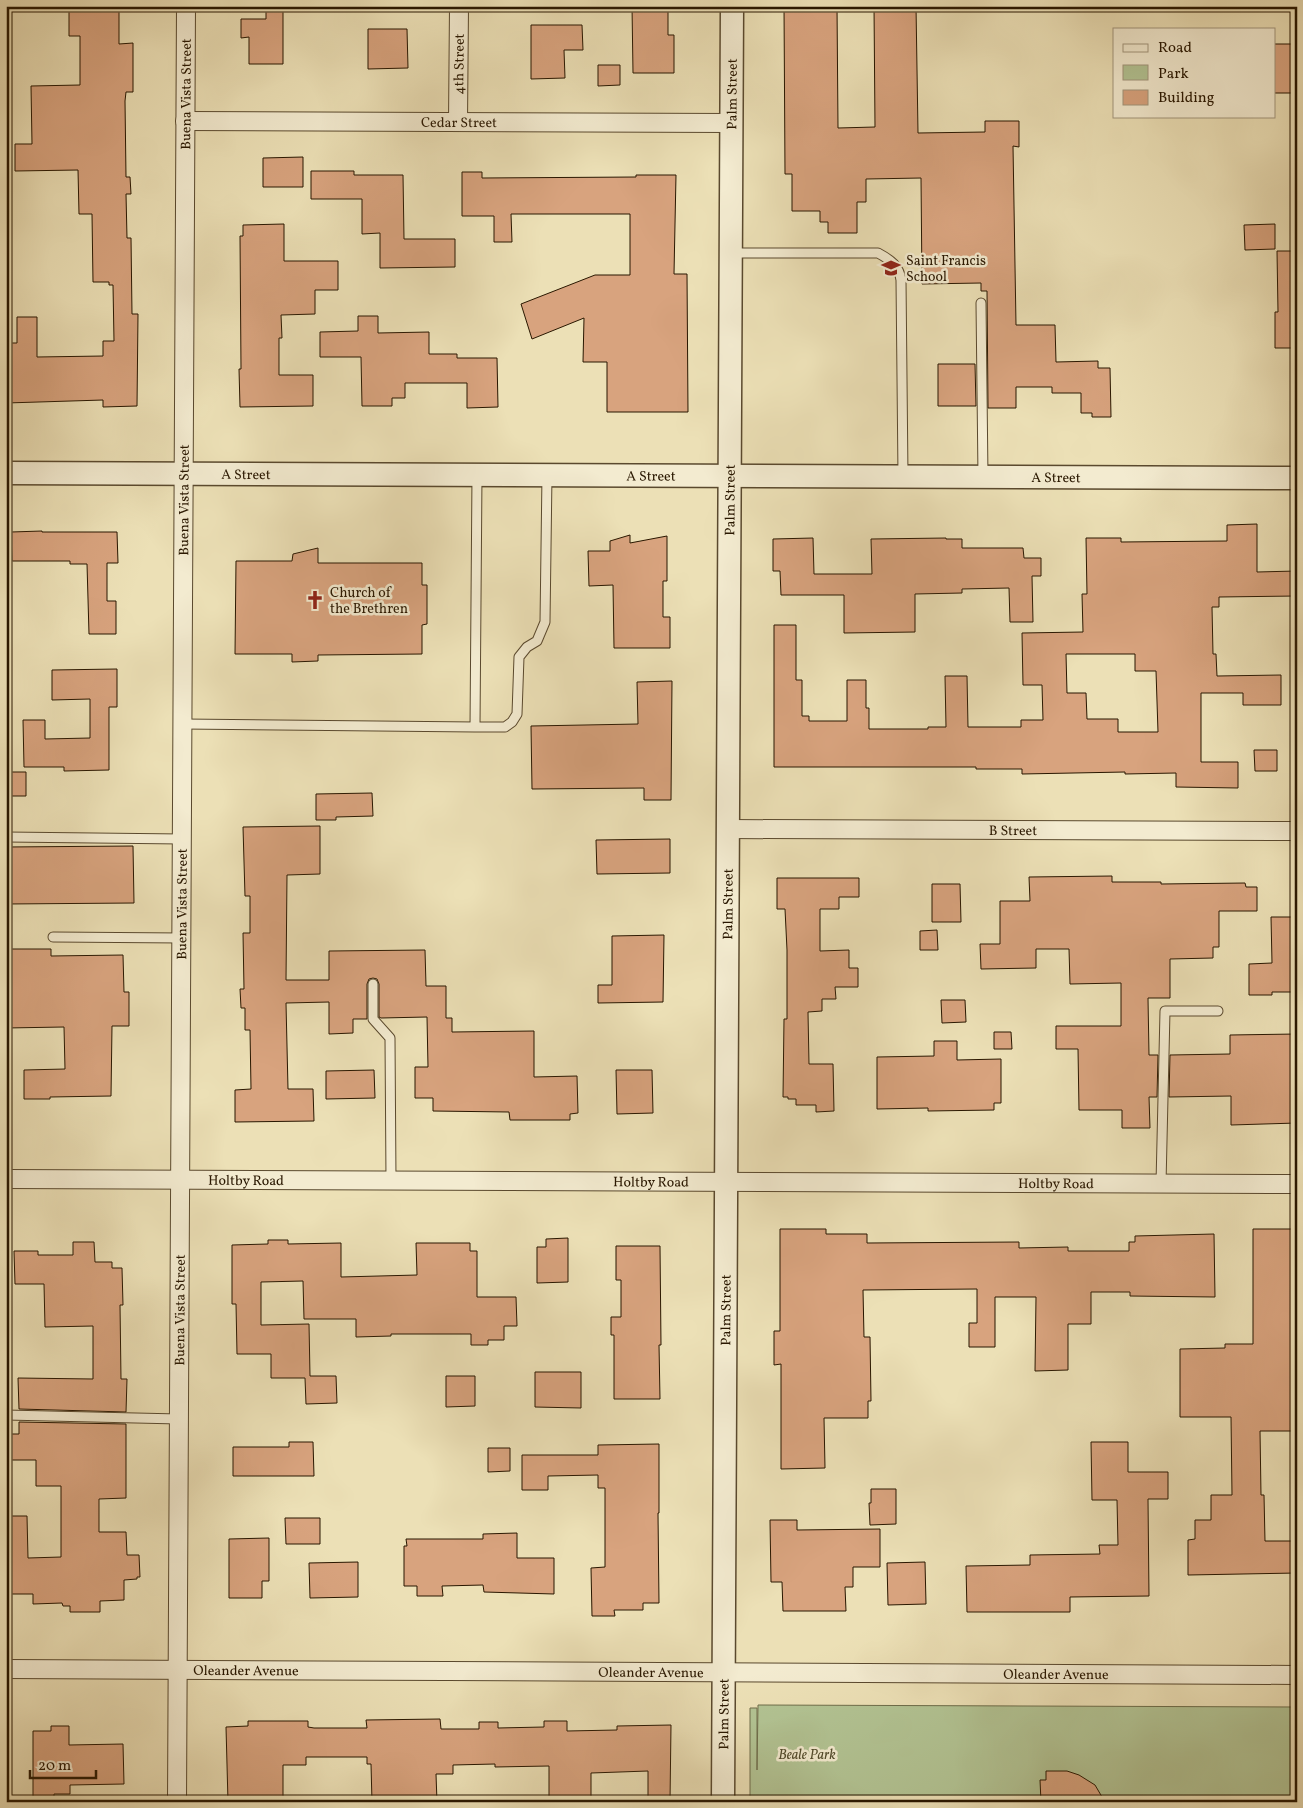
<svg xmlns="http://www.w3.org/2000/svg" width="1303" height="1808" font-family="Vollkorn,serif">
<style>
.green{fill:#b2c393;stroke:#6e6d4a}
.building{fill:#d8a37e;stroke:#291700;fill-rule:evenodd}
.lines{fill:none;stroke-linecap:round;stroke-linejoin:round}
.service-casing{stroke:#5a492e;stroke-width:11}
.minor-casing{stroke:#5a492e;stroke-width:20}
.tertiary-casing{stroke:#5a492e;stroke-width:25}
.service{stroke:#f3ebd0;stroke-width:9}
.minor{stroke:#f3ebd0;stroke-width:18}
.tertiary{stroke:#f3ebd0;stroke-width:22}
.labels{text-anchor:middle;stroke-width:5;stroke-linejoin:round;paint-order:stroke}
.street-label{font-size:14px;fill:#291700;stroke:#f3ebd0}
.poi-label{font-size:14px;fill:#291700;stroke:#f3ebd0;text-anchor:start}
.park-label{font-size:14px;font-style:italic;fill:#524b2c;stroke:#f3ebd0}
</style>
<rect width="100%" height="100%" fill="#ece0b6"/>
<filter id="stains"><feTurbulence type="fractalNoise" baseFrequency=".004" numOctaves="4"/><feColorMatrix values="0 0 0 0 .2 0 0 0 0 .09 0 0 0 0 .02 0 0 0 .5 -.17"/></filter>
<radialGradient id="worn" r=".72"><stop offset=".6" stop-color="#630" stop-opacity="0"/><stop offset="1" stop-color="#630" stop-opacity=".3"/></radialGradient>
<!-- green -->
<path class="green" d="M758,1705L1297,1707V1802H750V1708H757V1770Z"/>
<!-- building -->
<path class="building" d="M69,6H119V44L133,43V92H126L125,101L126,177H130L131,194H126L127,238H131L132,314H138L137,406L103,407V400L6,403V343H17V317H37V357L103,356V341H114L113,285H109V282H93L92,214H79L78,170L15,171V144H32L31,86L80,85V36H69Z
M266,6H283V64H249V37L241,38V19H266Z
M632,6H668V35H674V73H633Z
M784,6H837L838,128L875,127L874,6H916L918,133L985,132V121H1019V147L1013,146L1016,325H1055L1056,362L1098,361V368H1110L1111,417H1092V413H1081V393H1052V387H1016V408H988L987,291H981V283L922,284L921,178L866,179V202H857V233H828V222H820V211H792V174H785Z
M531,25H582L583,50H564L565,78L531,79Z
M368,29H407L408,68L368,69Z
M1274,44H1297V93H1274Z
M598,65H620V85L598,86Z
M303,157V187H263V158Z
M311,171H354V175H403L404,239H455V267L380,268V233L362,234V199H311Z
M462,172H482V178L636,177V175H676L674,274H687L688,412H607V362H583L584,318L532,339L521,304L595,275H630V214H511L512,242H494V216H462Z
M284,224V261H338V290H315V314L281,315L282,338H279V375H313V406L240,407L239,369H241L240,236H243V225Z
M1275,224V249L1245,250L1244,225Z
M1277,251H1297V348H1275V312H1278Z
M358,316H378V333L429,332V354H457V358H497L498,407L467,408V383H405V398H392V406H362L361,357H320V332L358,331Z
M938,364H975L976,406H938Z
M1257,524V572L1297,571V596L1219,597V607H1212L1213,654H1216L1217,676L1281,675V705H1243V693H1201V762H1238V788L1176,787V773L1125,774V772L1022,774V769H976V767H774V625H796V680H802V716H809V721H847V680H866V708H869V729H928V727H946L945,676H967L968,727H1021V720H1043L1042,685H1023L1022,633L1083,632L1082,594H1087L1086,538H1121V542L1227,541V525ZM1066,654H1135V671H1156L1158,732H1118V719H1087L1086,693H1067Z
M42,531V532H117L118,563H107V601H116V634H89L87,564H70V561H12L11,532Z
M630,535V543L667,536V581H663V617H670V648H614L613,585L589,586L588,551H610V541Z
M813,538L814,574H872L871,539L946,538V539H962V548H1023L1024,558H1041V576H1032L1033,622H1010L1009,588L962,589V593L915,594V632L844,633V595H781L780,571H773V539Z
M318,548V563H422V585H427V624L422,625V654L318,655V661L292,662V654H235L236,561H292L293,554Z
M117,669V707H109V770L64,771V767H24L23,720H45V739L90,738V699L52,700V670Z
M672,681L671,800H644V788L532,789L531,726L638,724L637,682Z
M1254,750H1277V771H1255Z
M6,772H26V796H6Z
M372,793L373,816L336,817V820H316V794Z
M320,826V874L287,875L286,980H329V951L425,950L426,986H446V1018H452V1032L534,1031V1077L577,1076L578,1113L570,1114V1120H510L509,1112L433,1111V1098H415V1067H428L427,1017L381,1018L379,1017V984L377,979L373,978L369,979L367,984V1019H353V1033L329,1034V1002L286,1003L288,1089H313L314,1121L235,1122V1090L251,1089L250,1030H245V1008H241L240,989H244L243,933H250V896H245L243,827Z
M670,839V873L597,874L596,840Z
M133,846L134,903L6,904V847Z
M1112,876V882H1161V884L1245,883L1246,887H1257V911H1219V947H1213V958L1170,959V998H1148L1149,1055H1158L1157,1097H1149L1150,1128H1122V1110H1079L1078,1049H1056V1026H1121V983L1070,984L1069,949H1036V968L981,969L980,944H1000V901H1030L1029,877Z
M777,878H859V897H839V909H820V951L849,950V968H858V987H835L836,999H822V1011L808,1012L809,1064H833L834,1111L816,1112V1105H796V1099H788V1097H783L784,1019H787V950L785,909H777Z
M932,884H960L961,922H932Z
M1271,917H1297V992H1272V995H1249V964L1272,963Z
M937,930L938,950H920V931Z
M664,935L663,1002L598,1003V985H612V936Z
M6,949H51V956L123,955L124,992H129V1026H112L111,1096L50,1097V1099H24V1070L65,1069L64,1027L6,1028Z
M941,1000H965L966,1022L942,1023Z
M994,1032H1011L1012,1049H994Z
M1297,1034V1123L1231,1125V1096L1169,1097L1170,1055L1230,1054V1035Z
M934,1041H957V1060L1001,1059V1103H994V1110L928,1111V1108L877,1109V1057L934,1056Z
M374,1070L375,1098L326,1099V1071Z
M616,1070H652L653,1113L617,1114Z
M780,1229H826V1234H867V1243L1019,1242V1248L1068,1247V1251H1129V1242H1135V1236L1214,1234L1215,1297L1130,1296V1292H1091V1324H1068V1370L1035,1371L1036,1297H995V1347H969V1323H977V1289L863,1290L864,1337H870L871,1401H868V1418H824L825,1468L781,1469V1364L774,1365V1331H780Z
M1253,1229H1297V1319H1295L1297,1431H1260L1261,1495H1264L1265,1541H1297V1573L1188,1575V1540L1195,1539V1520H1211V1495H1232L1231,1417H1180V1349L1225,1348V1344H1253Z
M568,1238V1282L537,1283V1247H546V1239Z
M268,1240H288V1244L341,1243V1277L417,1275L416,1243H470V1251H477V1297H516L517,1326H504V1340H488V1345H471V1334H391V1336L356,1337V1319H304L303,1281L261,1282V1325L309,1324L310,1376H336L337,1403L306,1404L305,1378H271V1354H237L236,1304H232V1245L268,1244Z
M73,1242H94L95,1262H112V1268H122L123,1305H120L121,1379H127L126,1412L19,1409L18,1378L93,1379V1326L45,1327L44,1284H15L14,1251H38V1255H73Z
M616,1246H660L661,1345H659L660,1399H614V1335H611V1317H621V1280H616Z
M535,1372H581V1408L535,1407Z
M446,1376H475V1406L446,1407Z
M19,1422L126,1424V1498L99,1499V1532H126L127,1555H139L140,1577H137V1579L124,1580V1600L100,1601V1612H70V1606H63L62,1603L33,1604V1594H6V1516H27L28,1558L61,1557V1486H36V1460H6V1434H19Z
M289,1442H313L314,1476H233V1447H289Z
M1091,1442H1128V1472H1168V1499H1148L1149,1596L1070,1597V1612H967L966,1566L1030,1565V1555L1100,1554L1099,1545H1118L1117,1500H1092Z
M659,1444V1513H658L659,1603H643V1610H614L615,1616H592L591,1568L605,1567V1488H598V1475L548,1476V1490H522V1455H598V1445Z
M488,1448H510V1471L488,1472Z
M871,1489H896V1524L870,1525L869,1503H871Z
M285,1518H320V1544H286Z
M770,1520H797V1530L880,1529V1567H853V1587H845L846,1611H783L782,1582H771Z
M517,1533V1558H554V1594L484,1592L483,1585L442,1586L443,1596H417V1586H404V1546H407L406,1539H483V1534Z
M269,1538V1581H262V1598H229V1539Z
M358,1562V1597L310,1598L309,1563Z
M925,1562L926,1604L888,1605L887,1563Z
M440,1719L441,1729H479V1722H498V1728L544,1727V1721H567V1731L617,1730V1726L671,1725L670,1802H648V1771L591,1773V1802H549V1766L495,1767V1764L453,1765V1774H436L437,1802H372L371,1764H367V1757H306V1765H283V1802H228L226,1727L248,1726V1721H308V1727L314,1728H367L366,1720Z
M51,1726H69V1745L123,1744L124,1784L70,1785V1794H54V1802H33V1731H51Z
M1046,1771H1067L1079,1775L1095,1785L1105,1802H1041L1040,1780H1046Z"/>
<g class="lines">
<!-- service casing -->
<g class="service-casing">
<path id="service" d="M731,253H878C891,260 899,266 901,280L903,476
M981,303L983,477
M183,724L475,727L477,475
M475,727H505L512,722L517,714L519,657L527,647L537,641L545,622L547,475
M6,837L182,839
M53,937L182,938
M373,984V1019L390,1038L391,1180
M1161,1184L1165,1011H1218
M6,1415L179,1419"/>
</g>
<!-- minor casing -->
<g class="minor-casing">
<g id="minor">
<path id="s1" d="M185,121L731,123"/>
<path id="s2" d="M458,122L459,6"/>
<path id="s3" d="M728,829L1297,831"/>
<path id="s4" d="M6,1179L1297,1184"/>
<path id="s5" d="M6,1669L1297,1675"/>
<path id="s6" d="M177,1802L186,6"/>
</g>
</g>
<!-- tertiary casing -->
<g class="tertiary-casing">
<g id="tertiary">
<path id="s7" d="M6,473L1297,478"/>
<path id="s8" d="M723,1802L732,6"/>
</g>
</g>
<!-- service -->
<use href="#service" class="service"/>
<!-- minor -->
<use href="#minor" class="minor"/>
<!-- tertiary -->
<use href="#tertiary" class="tertiary"/>
</g>
<!-- icons -->
<defs>
<g id="school-bare" transform="scale(1.5)"><path d="M0-5L7-2L0 1L-7-2ZM-4 1L0 2.5L4 1V4Q0 6-4 4Z" fill="#8f2418" stroke="#f3ebd0" stroke-width="2.5" paint-order="stroke"/></g>
<g id="church-bare" transform="scale(1.5)"><path d="M-1.2-6h2.4v3.5h3.3v2.4h-3.3V6h-2.4V-.1h-3.3v-2.4h3.3Z" fill="#8f2418" stroke="#f3ebd0" stroke-width="2.5" paint-order="stroke"/></g>
</defs>
<g fill-rule="evenodd">
<use href="#school-bare" x="891" y="268"/>
<use href="#church-bare" x="315" y="600"/>
</g>
<g class="labels">
<!-- street labels -->
<g class="street-label">
<text dy="5" stroke="none"><textPath href="#s2" startOffset="58">4th Street</textPath></text>
<text dy="5" stroke="none"><textPath href="#s6" startOffset="1708">Buena Vista Street</textPath></text>
<text dy="5" stroke="none"><textPath href="#s8" startOffset="1708">Palm Street</textPath></text>
<text dy="5" stroke="none"><textPath href="#s1" startOffset="274">Cedar Street</textPath></text>
<text dy="5" stroke="none"><textPath href="#s7" startOffset="240">A Street</textPath></text>
<text dy="5" stroke="none"><textPath href="#s7" startOffset="645">A Street</textPath></text>
<text dy="5" stroke="none"><textPath href="#s7" startOffset="1050">A Street</textPath></text>
<text dy="5" stroke="none"><textPath href="#s6" startOffset="1302">Buena Vista Street</textPath></text>
<text dy="5" stroke="none"><textPath href="#s8" startOffset="1302">Palm Street</textPath></text>
<text dy="5" stroke="none"><textPath href="#s3" startOffset="285">B Street</textPath></text>
<text dy="5" stroke="none"><textPath href="#s6" startOffset="898">Buena Vista Street</textPath></text>
<text dy="5" stroke="none"><textPath href="#s8" startOffset="898">Palm Street</textPath></text>
<text dy="5" stroke="none"><textPath href="#s4" startOffset="240">Holtby Road</textPath></text>
<text dy="5" stroke="none"><textPath href="#s4" startOffset="645">Holtby Road</textPath></text>
<text dy="5" stroke="none"><textPath href="#s4" startOffset="1050">Holtby Road</textPath></text>
<text dy="5" stroke="none"><textPath href="#s6" startOffset="492">Buena Vista Street</textPath></text>
<text dy="5" stroke="none"><textPath href="#s8" startOffset="492">Palm Street</textPath></text>
<text dy="5" stroke="none"><textPath href="#s5" startOffset="240">Oleander Avenue</textPath></text>
<text dy="5" stroke="none"><textPath href="#s5" startOffset="645">Oleander Avenue</textPath></text>
<text dy="5" stroke="none"><textPath href="#s5" startOffset="1050">Oleander Avenue</textPath></text>
<text dy="5" stroke="none"><textPath href="#s8" startOffset="88">Palm Street</textPath></text>
</g>
<!-- poi labels -->
<g class="poi-label">
<text x="906" y="265">Saint Francis<tspan x="906" dy="16">School</tspan></text>
<text x="330" y="597">Church of<tspan x="330" dy="16">the Brethren</tspan></text>
</g>
<!-- park labels -->
<g class="park-label">
<text x="807" y="1759">Beale Park</text>
</g>
</g>
<!-- margin -->
<rect width="1303" height="1808" fill="none" stroke="#ece0b6" stroke-width="25"/>
<rect x="8" y="8" width="1288" height="1793" fill="none" stroke="#291700" stroke-width="2.5"/>
<rect x="12" y="12" width="1278" height="1783" fill="none" stroke="#291700"/>
<!-- legend -->
<rect x="1113" y="28" width="162" height="90" fill="#f3ebd0" stroke="#a2967d"/>
<rect x="1123" y="44" width="25" height="8" fill="#f3ebd0" stroke="#a2967d"/>
<text x="1158" y="52" font-size="15" fill="#291700">Road</text>
<rect x="1123" y="65" width="25" height="15" fill="#b2c393" stroke="#a2967d"/>
<text x="1158" y="78" font-size="15" fill="#291700">Park</text>
<rect x="1123" y="90" width="25" height="15" fill="#d8a37e" stroke="#a2967d"/>
<text x="1158" y="102" font-size="15" fill="#291700">Building</text>
<!-- scale -->
<path d="M30 1770v8h66v-8" fill="none" stroke="#291700" stroke-width="2.5"/>
<text x="38" y="1770" font-size="15" fill="#291700" stroke="#f3ebd0" stroke-width="4" paint-order="stroke">20 m</text>
<rect width="100%" height="100%" filter="url(#stains)"/>
<rect width="100%" height="100%" fill="url(#worn)"/>
</svg>
